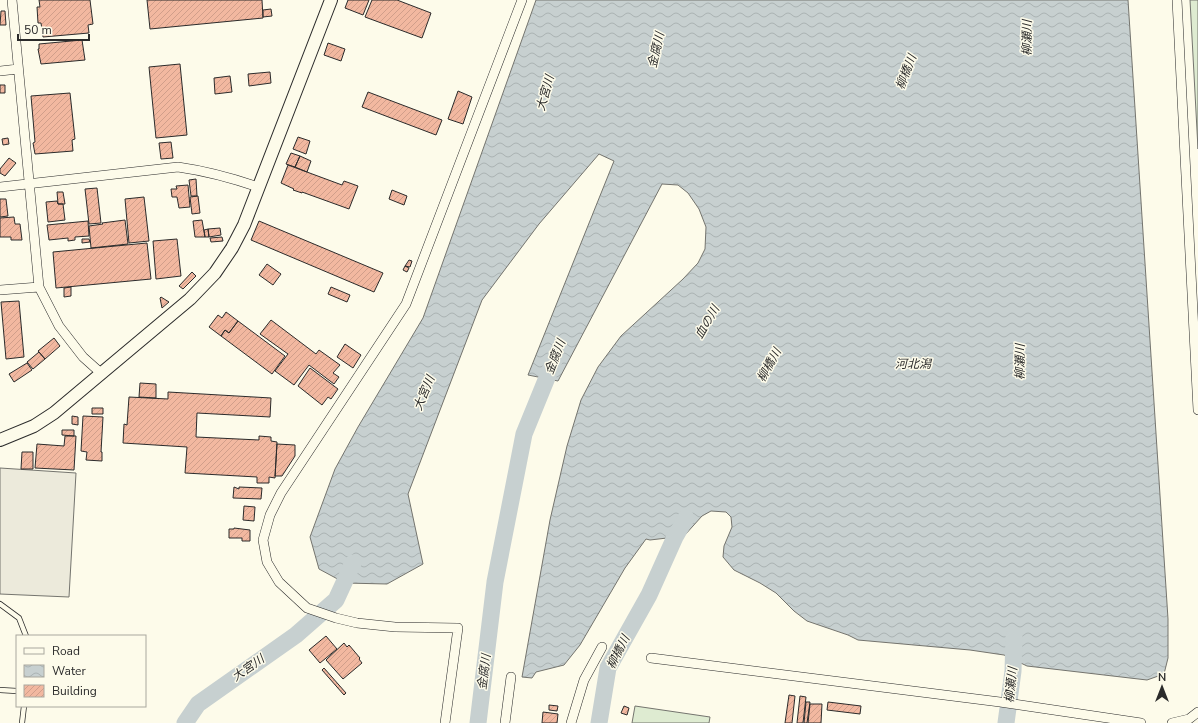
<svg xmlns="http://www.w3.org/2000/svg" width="1198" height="723" font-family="'Nunito Sans','Noto Sans JP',sans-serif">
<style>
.park{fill:#deebd1;stroke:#74746e}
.parking{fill:#eceadb;stroke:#74746e}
.water{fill:url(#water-waves);stroke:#74746e}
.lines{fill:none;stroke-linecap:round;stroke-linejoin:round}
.river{stroke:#c7d0d0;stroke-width:17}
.building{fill:url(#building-hatch);stroke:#2b2b2b}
.lane-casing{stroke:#2b2b2b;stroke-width:6}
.street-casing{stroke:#2b2b2b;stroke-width:10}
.secondary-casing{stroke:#2b2b2b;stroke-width:14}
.lane{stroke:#fdfbea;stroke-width:4.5}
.street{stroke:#fdfbea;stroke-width:9}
.secondary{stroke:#fdfbea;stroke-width:12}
.labels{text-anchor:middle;stroke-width:3;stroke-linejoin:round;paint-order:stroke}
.water-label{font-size:12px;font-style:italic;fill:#2b2b2b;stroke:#fdfbea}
</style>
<defs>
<pattern id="water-waves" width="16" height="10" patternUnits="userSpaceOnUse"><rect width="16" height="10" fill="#c7d0d0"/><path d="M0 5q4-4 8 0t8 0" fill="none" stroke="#abb3b3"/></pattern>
<pattern id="building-hatch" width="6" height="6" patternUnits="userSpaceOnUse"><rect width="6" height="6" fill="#f2b8a0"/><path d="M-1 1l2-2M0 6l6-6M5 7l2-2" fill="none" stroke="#d09e8a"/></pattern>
</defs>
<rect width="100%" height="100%" fill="#fdfbea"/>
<!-- park -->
<path class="park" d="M1190,0H1198V149Z
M635,706L710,717L709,723H632Z"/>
<!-- parking -->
<path class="parking" d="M0,468L76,473L69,597L0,594Z"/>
<!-- water -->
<path class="water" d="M536,0H1128L1168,619V658L1164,674L1147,680L1027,666L1004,655L970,650L858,640L848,635L807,621L794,611L776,593L760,583L734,570L723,557L724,546L732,527L731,517L726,512L711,511L702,516L684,536L650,540L646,539L625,568L580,645L564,665L536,672L532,678L522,677L550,520L567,446L581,400L598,367L621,336L683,279L698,263L705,249L706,227L699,209L688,193L678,185L662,184L558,381L528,375L614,161L599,154L539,224L482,300L408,494L423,564L387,584L345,583L319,569L310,537L335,469L358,427L423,318Z"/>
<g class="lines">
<!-- river -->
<path class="river" d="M185,723L198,704L296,635L336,600L353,563
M478,723L495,582L524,434L555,358
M599,723L608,668L649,595L675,537L686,518
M1006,723L1013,671L1014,636"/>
</g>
<!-- building -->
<path class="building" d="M39,0H90L93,24L88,25L89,33L43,37L41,23H38L37,7H40Z
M147,0H262L263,18L150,29Z
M348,0H369L363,15L345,8Z
M372,0H397L431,13L422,38L365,17Z
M271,9L272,16L263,17V10Z
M1,11H5L6,25H0Z
M82,40L85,60L41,64L38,49H39V44Z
M328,43L345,49L341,61L324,55Z
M180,64L187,135L156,138L149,67Z
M270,72L271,83L249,86L248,74Z
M230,76L232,92L215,94L214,78Z
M0,85H5V93H0Z
M458,91L472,97L463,124L448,119Z
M368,92L442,120L436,135L362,107Z
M70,93L75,139L72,140L73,151L35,154L33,143L35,142L31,96Z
M298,137L310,141L306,154L293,149Z
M8,138L9,144L3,145L2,139Z
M171,142L173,158L161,159L159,143Z
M291,153L300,156L295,167L286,164Z
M300,156L311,161L307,172L295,167Z
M9,158L16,163L5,176L0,173V169Z
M288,165L342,185L344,181L358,186L349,209L302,192V193L293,190L294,189L281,183Z
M196,179L197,196H191L189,180Z
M188,185L190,207L179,208L177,197H172L171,189H177L176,186Z
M97,188L101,223L89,224L85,189Z
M392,190L407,196L404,205L389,199Z
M57,192H63L65,204H58Z
M198,196L200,213L192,214L190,197Z
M144,197L149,241L129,243L125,199Z
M0,199H6L8,216L0,217Z
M57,201L58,204H63L65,220L48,222L46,202Z
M14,217L15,224H20L22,240H11V237H0V218Z
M125,220L128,244L91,248L89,226L103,224L102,223Z
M202,220L205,237H195L193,221Z
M88,221L89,236L75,237V240L68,241V238L49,240L47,225Z
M259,221L383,273L374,292L251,240Z
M220,228L221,235L209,237L208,229Z
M208,229L209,237H205L204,230Z
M222,237L223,241L211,242L210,238Z
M82,239H89L90,242L82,243Z
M177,239L181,276L156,279L153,241Z
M147,243L151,279L56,288L53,252Z
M409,260L412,261L410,267L405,266Z
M267,264L281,274L273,285L259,275Z
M405,266L409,268L407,272L403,270Z
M192,272L196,276L183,289L179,286Z
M71,287V296L64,297V288Z
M331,287L350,295L347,302L328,294Z
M161,297L169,302L162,308L160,298Z
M19,301L24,357L6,359L1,302Z
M226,312L238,321L229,333L225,330L221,336L209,327L218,315L222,318Z
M271,320L316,354L319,350L340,365L333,373L339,377L334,384L309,365L294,385L275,371L288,354L260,334Z
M238,321L285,356L272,374L221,336L225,330L229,333Z
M54,338L60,346L45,359L38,351Z
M345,344L361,355L353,368L337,357Z
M39,352L45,359L33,369L27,362Z
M27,363L32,370L14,382L9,374Z
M310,368L338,389L331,399L328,397L322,405L298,386Z
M140,383L156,384V398L139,397Z
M168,392L271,398L270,417L197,413L196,437L259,440V436L271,437V441L277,442L275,478L269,477V483H257V477L185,473L187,447L123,443L124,424L127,425L129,397L168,399Z
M92,408H103V414H92Z
M72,416L78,417V425L72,424Z
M83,416L103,417L101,452H102V461L86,460L87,452L81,451Z
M62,430H74V436L62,435Z
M65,436H76L74,470L35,468L37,444L64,446Z
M277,444L295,445V456L282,476H275Z
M22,452H33V469H21Z
M234,487L239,489V487L262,488L261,499L233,498Z
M244,506L255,507L254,521L243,520Z
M234,528L250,530V541H242V538H229V529H234Z
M326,636L337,649L320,663L309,650Z
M344,643L347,647L349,645L360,658L359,659L362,663L343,679L326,660Z
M324,668L346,693L344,695L322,670Z
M789,695L795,696L792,723H785Z
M800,696L806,697L803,723H797Z
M806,702H810L807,723H804Z
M828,702L861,706L860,714L827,710Z
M810,704H822L821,723H808Z
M549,705L558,706L557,711L549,710Z
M624,706L629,708L627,715L621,713Z
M543,712L558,714L557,723H542Z"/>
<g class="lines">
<!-- lane casing -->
<g class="lane-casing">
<path id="lane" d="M0,604L19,618L26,636
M0,690L17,691
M22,723L24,706"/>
</g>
<!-- street casing -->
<g class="street-casing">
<path id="street" d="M12,0L39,287L59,326L83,357L102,374
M1177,0L1198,410
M0,71L18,69
M0,187L178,167C206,171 232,178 258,187
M0,290L39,287
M651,658L1000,702L1141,723
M445,723L458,628L395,627L357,623L336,618L307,608L279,582L267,562L263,540L270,515L281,493L406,304L522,0
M505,723L511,677
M571,723L584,680L602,647
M1172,723L1189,719L1198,712"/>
</g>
<!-- secondary casing -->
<g class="secondary-casing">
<path id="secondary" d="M0,440L34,426L54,413L190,299L215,273L232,248L244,225L331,0"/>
</g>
<!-- lane -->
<use href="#lane" class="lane"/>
<!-- street -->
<use href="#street" class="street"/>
<!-- secondary -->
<use href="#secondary" class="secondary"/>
</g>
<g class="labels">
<!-- water labels -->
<g class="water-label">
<text transform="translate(1027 38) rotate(-89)" y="4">柳瀬川</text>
<text transform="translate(656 50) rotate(-77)" y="4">金腐川</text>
<text transform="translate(906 72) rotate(-69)" y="4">柳橋川</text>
<text transform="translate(545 93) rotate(-74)" y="4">大宮川</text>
<text transform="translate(707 322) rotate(-60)" y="4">血の川</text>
<text transform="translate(555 357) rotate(-69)" y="4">金腐川</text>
<text transform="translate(1020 362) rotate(-89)" y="4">柳瀬川</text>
<text x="913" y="368">河北潟</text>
<text transform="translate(769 365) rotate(-61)" y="4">柳橋川</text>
<text transform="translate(424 393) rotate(-67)" y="4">大宮川</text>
<text transform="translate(618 652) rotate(-63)" y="4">柳橋川</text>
<text transform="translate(248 668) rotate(-35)" y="4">大宮川</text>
<text transform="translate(484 672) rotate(-83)" y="4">金腐川</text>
<text transform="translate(1011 685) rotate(-84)" y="4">柳瀬川</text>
</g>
</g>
<!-- legend -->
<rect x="16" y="635" width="130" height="72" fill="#fdfbea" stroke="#a9a89e"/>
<rect x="24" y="648" width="20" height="6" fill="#fdfbea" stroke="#a9a89e"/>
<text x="52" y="655" font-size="12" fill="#2b2b2b">Road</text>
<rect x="24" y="665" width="20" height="12" fill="url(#water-waves)" stroke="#a9a89e"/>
<text x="52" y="675" font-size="12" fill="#2b2b2b">Water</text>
<rect x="24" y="685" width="20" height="12" fill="url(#building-hatch)" stroke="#a9a89e"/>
<text x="52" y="695" font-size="12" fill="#2b2b2b">Building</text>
<!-- north arrow -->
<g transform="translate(1162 687)" stroke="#fdfbea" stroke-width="3" paint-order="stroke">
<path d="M0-3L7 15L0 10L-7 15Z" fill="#2b2b2b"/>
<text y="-6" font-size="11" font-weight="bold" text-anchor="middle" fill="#2b2b2b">N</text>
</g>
<!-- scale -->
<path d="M18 34v6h71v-6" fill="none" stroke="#2b2b2b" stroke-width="2"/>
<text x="24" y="34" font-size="12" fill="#2b2b2b" stroke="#fdfbea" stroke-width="3" paint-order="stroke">50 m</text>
</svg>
